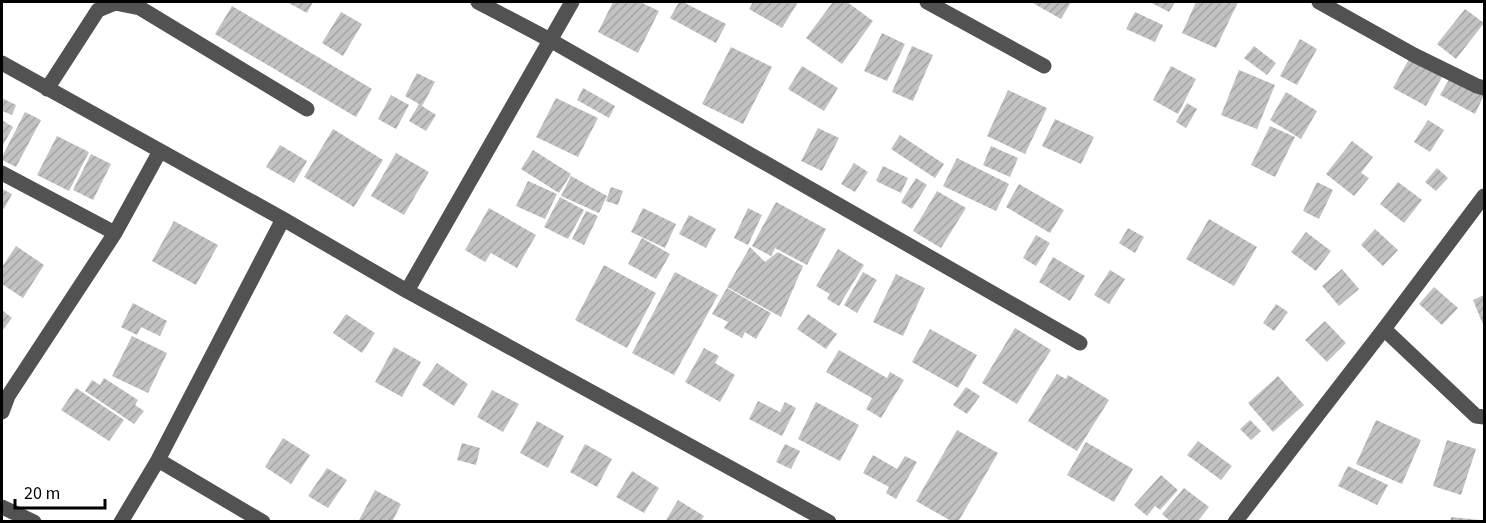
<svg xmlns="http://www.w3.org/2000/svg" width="1486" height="523" font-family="'Source Sans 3',sans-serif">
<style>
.building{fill:url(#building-hatch)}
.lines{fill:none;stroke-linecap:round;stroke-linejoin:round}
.minor{stroke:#525252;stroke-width:15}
</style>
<defs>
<pattern id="building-hatch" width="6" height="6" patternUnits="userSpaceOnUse" patternTransform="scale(1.5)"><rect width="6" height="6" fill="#c2c2c2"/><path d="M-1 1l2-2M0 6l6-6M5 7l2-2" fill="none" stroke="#a5a5a5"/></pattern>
</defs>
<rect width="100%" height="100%" fill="#fff"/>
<!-- building -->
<path class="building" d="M287,2H313L307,13Z
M613,2H640L659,11L638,53L598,32Z
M679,2H683L726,24L716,43L670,18Z
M753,2H798L782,28L749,9Z
M833,2H847L873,21L842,64L806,38Z
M1031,2H1071L1061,19Z
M1150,2H1175L1169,12Z
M1196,2H1238L1216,48L1182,33Z
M232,6L372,89L356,117L215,34Z
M1465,9L1484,23L1456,59L1437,44Z
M341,12L362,24L343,56L322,43Z
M1135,12L1163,25L1155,42L1126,29Z
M882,33L905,44L887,81L864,71Z
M1300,39L1317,49L1297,85L1280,76Z
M912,46L933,55L913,101L892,92Z
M1254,46L1276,63L1267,75L1244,58Z
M731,47L772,67L743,124L702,104Z
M1409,59L1442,77L1426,106L1393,88Z
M802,66L838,88L824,111L788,89Z
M1171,66L1196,79L1178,114L1153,100Z
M1239,70L1275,85L1257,129L1221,115Z
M417,73L435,82L422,106L436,115L426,131L409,121L419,104L405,96Z
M1451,76L1484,95L1475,114L1440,95Z
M583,88L615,106L609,118L577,100Z
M1008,90L1047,108L1025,154L987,136Z
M1286,92L1317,111L1301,139L1270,120Z
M391,95L409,105L396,129L378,119Z
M2,98L16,105L12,115L2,111Z
M556,98L598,118L578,157L536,137Z
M1187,103L1197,109L1186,128L1176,122Z
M25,112L41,120L16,167L2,160V157Z
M1055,119L1094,137L1081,164L1042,146Z
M2,120L13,127L2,147Z
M1428,120L1444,130L1430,152L1414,142Z
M1270,126L1295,137L1275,177L1251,165Z
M818,128L839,138L822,171L801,161Z
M333,129L383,160L354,207L304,177Z
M900,135L944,164L935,178L891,149Z
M57,136L89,152L69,191L37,175Z
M1352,141L1373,157L1361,173L1369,178L1354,196L1326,174Z
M280,145L307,161L294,183L266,167Z
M991,146L1018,158L1010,177L983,165Z
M533,150L571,174L559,193L521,169Z
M396,153L429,172L404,215L371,196Z
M91,154L111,164L93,200L73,190Z
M957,158L1009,184L996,211L943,186Z
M854,163L868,172L855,192L841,184Z
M883,166L908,178L901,193L876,181Z
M1437,168L1448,178L1436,191L1425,182Z
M571,176L607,196L599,213L561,196Z
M916,178L927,185L912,209L901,202Z
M528,181L557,194L545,219L516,206Z
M1317,182L1333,190L1319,219L1303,211Z
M1398,182L1422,200L1404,223L1380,204Z
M1019,184L1064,210L1050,233L1006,207Z
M611,187L623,191L618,205L606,201Z
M2,189L12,194L4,209L2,208Z
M937,191L966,208L941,248L913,231Z
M560,197L584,210L568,239L544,227Z
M776,202L826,229L807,265L775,248L771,256L752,246Z
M489,208L536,235L517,268L491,253L485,262L465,250Z
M643,208L676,224L665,248L631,232Z
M748,208L762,215L748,245L734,238Z
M586,211L598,216L584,245L572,239Z
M689,215L716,229L706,248L679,234Z
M1209,219L1257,247L1234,286L1186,259Z
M174,221L218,245L196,285L152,261Z
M1128,228L1144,237L1135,253L1119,243Z
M1375,229L1398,250L1383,266L1361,245Z
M1306,232L1331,251L1316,271L1291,252Z
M1036,235L1050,243L1036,266L1023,258Z
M642,238L670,254L656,279L628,264Z
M16,246L44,265L23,298L2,284V267Z
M750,247L765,262L778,252L803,266L781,317L727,287Z
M838,249L864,265L839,306L827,299L830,294L816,286Z
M1053,257L1085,276L1070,301L1039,282Z
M604,265L656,293L627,348L575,320Z
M1342,269L1359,289L1339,306L1322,286Z
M1110,270L1125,279L1109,304L1094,295Z
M675,272L718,295L674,375L632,353Z
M863,272L877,280L857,313L844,305Z
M896,274L925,288L903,336L873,322Z
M1434,287L1458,308L1442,325L1419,304Z
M727,288L771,313L756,339L745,332L742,338L724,328L728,322L712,314Z
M1484,295V327L1473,300Z
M133,303L167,321L160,336L141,327L137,335L121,327Z
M1276,304L1288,312L1274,331L1263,323Z
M2,310L12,318L2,331Z
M346,314L375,333L362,353L333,333Z
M808,314L837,334L826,349L797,329Z
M1325,321L1346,343L1327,362L1305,340Z
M1015,328L1051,350L1017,404L982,383Z
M930,329L977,355L958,388L912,362Z
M132,336L167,353L148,393L112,376Z
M394,347L421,362L402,397L375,382Z
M704,348L719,356L715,363L735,375L720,402L685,382Z
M839,350L887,378L890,372L904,380L881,418L866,409L872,398L826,372Z
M437,363L468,384L454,406L422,385Z
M1057,374L1066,379L1068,375L1109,400L1077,451L1028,421Z
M1278,376L1304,405L1273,432L1248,403Z
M104,378L138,400L135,405L144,411L134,424L85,391L92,380L100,385Z
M966,387L980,396L967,414L953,405Z
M76,388L124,420L109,441L61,410Z
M492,390L519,404L503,432L477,417Z
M758,401L780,412L785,402L796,408L782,436L749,419Z
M816,402L859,425L840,461L798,439Z
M1250,420L1261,431L1251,440L1240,429Z
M1376,420L1421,440L1402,484L1356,464Z
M537,421L564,436L548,468L520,453Z
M957,430L998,453L958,522H953L916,501Z
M283,438L310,455L291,484L265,467Z
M1447,440L1476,449L1461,495L1433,486Z
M1198,441L1232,466L1221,480L1187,455Z
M1086,442L1133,469L1114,502L1067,475Z
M462,443L480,448L476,465L457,460Z
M585,444L612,459L597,487L570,472Z
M785,444L800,451L791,469L776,462Z
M873,455L897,469L905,456L917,462L896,499L886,493L889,487L863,473Z
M1348,466L1388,485L1377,505L1338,486Z
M327,468L347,480L328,508L308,496Z
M632,471L659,488L644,513L616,497Z
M1161,475L1178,490L1160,510L1155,506L1147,516L1134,505Z
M1184,488L1209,507L1197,522H1171L1162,514Z
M375,490L401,504L392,522H358Z
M678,500L704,516L700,522H665Z
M1451,517L1480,520V522H1450Z"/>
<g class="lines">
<!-- minor -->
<path class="minor" d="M478,2L550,40L1080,343
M927,2L1044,66
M1319,2L1414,55L1477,86L1484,88
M2,63L283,219L407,291L829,522
M47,89L98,10L115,3L140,8L307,109
M2,173L115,233
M407,291L572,2
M1384,329L1476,416L1484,417
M2,412L8,396L115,233L160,151
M158,460L263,522
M2,507L34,522
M121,522L158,460L283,219
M1235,522L1384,329L1484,196"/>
</g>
<!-- border -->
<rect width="1486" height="523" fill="none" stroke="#000000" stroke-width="6"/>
<!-- scale -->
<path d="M15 499v9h90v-9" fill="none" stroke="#000000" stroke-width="3"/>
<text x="24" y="499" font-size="18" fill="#000000" stroke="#ffffff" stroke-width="4.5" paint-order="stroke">20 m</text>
</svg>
